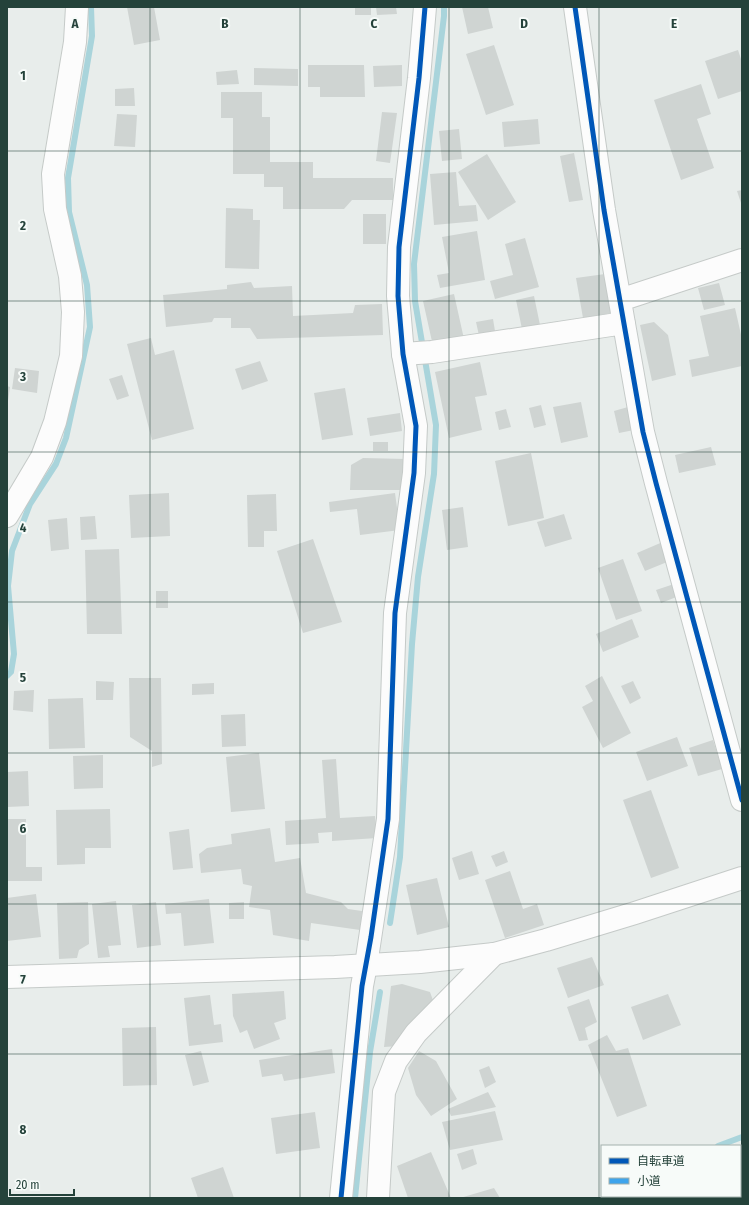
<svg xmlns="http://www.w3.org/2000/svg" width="749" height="1205" font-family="'Fira Sans Condensed','Noto Sans JP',sans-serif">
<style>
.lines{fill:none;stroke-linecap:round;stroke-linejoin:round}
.stream{stroke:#a9d4db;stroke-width:6}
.building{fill:#cfd4d2}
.minor-casing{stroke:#c5cac8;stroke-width:24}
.tertiary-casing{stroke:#c5cac8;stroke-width:24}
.minor{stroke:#fcfcfc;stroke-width:22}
.tertiary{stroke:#fcfcfc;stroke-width:22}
.quiet{stroke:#3ea4ec;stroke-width:4;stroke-dasharray:8 4;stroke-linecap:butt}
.cycleway-casing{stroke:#f7fbf9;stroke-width:8}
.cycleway{stroke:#0057b8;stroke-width:5}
.grid{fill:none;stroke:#24423a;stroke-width:1;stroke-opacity:0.55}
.grid-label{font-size:13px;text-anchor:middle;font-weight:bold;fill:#24423a;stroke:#f7fbf9;stroke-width:4;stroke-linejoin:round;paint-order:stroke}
</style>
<rect width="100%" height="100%" fill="#e8edeb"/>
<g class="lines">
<!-- stream -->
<path class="stream" d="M7,676L11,672L14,654L8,586L12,551L30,504L56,464L66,438L90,327L87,285L69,212L68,178L92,36L91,7
M390,923L400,857L412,644L418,577L434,474L436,425L415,301L414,264L444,16V7
M718,1146L742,1137
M618,1196L619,1198
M355,1198L370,1052L380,992"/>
</g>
<!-- building -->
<path class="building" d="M127,7H154L160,40L134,45Z
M355,7H371V15H355Z
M376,7H396L397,14L377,15Z
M462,7H488L493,28L468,34Z
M494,45L514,105L486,115L466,54Z
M738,50L742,62V91L718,99L705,61Z
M308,65H364L365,97H320V87H308Z
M402,65V86L374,87L373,66Z
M254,68L298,69V86L254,85Z
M237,70L239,84L217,85L216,72Z
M701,84L711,114L697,119L714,168L681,180L654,100Z
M134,88L135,106H115V89Z
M221,92H262V117H270V162H313V178H393V200H352L344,209H283V187H264V174H233V118H221Z
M382,112L397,113L390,163L376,161Z
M117,114L137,115L135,147L114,146Z
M538,119L540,144L504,147L502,122Z
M459,129L462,159L442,161L439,131Z
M574,153L583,200L569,202L560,156Z
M487,154L516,202L488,220L458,172Z
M456,172L459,206L476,205L478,221L434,225L430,174Z
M742,190V206L737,191Z
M226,208L253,209V220H260L259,269L225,268Z
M363,214H386V244H363Z
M477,231L485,280L440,288L437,275L449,273L442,237Z
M525,238L539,287L495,299L490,281L513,275L505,244Z
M605,274L611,313L583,318L576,278Z
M251,282L254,288L292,286L293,316L353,313L355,305L382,304L383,335L257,339L250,328H231V318H214L212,322L166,327L163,295L227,289V285Z
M719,283L725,305L704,310L698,288Z
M454,294L464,339L433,346L423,301Z
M534,296L540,325L522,329L516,300Z
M735,308L742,339V366L692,377L689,360L709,356L700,316Z
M493,319L496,337L480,340L476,322Z
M654,322L668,335L676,375L652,381L640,325Z
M151,338L155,355L174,350L194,429L152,440L127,344Z
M260,361L268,381L242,390L235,369Z
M480,362L487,395L475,397L482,430L449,438L435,372Z
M15,368L39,371L37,393L12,389Z
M122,375L129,396L117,400L109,379Z
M7,386L10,387L8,401L7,400Z
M345,388L353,435L322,440L314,393Z
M581,402L588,437L561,443L553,407Z
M541,405L546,425L534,428L529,408Z
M628,407L634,430L619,433L614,411Z
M506,409L511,427L499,430L495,412Z
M400,413L402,431L370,436L367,418Z
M373,442H388V451H373Z
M711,447L716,465L679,473L675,455Z
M531,453L544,518L508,526L495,461Z
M363,458L406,459V490H350L351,465Z
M169,493L170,536L131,538L129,495Z
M395,493L400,530L360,535L357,509L330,512L329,502Z
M276,494L277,531H264V547H248L247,495Z
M463,507L468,547L447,550L442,510Z
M564,514L572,539L545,547L537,522Z
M95,516L97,539L81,540L80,517Z
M67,518L69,549L51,551L48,520Z
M313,539L342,622L303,633L277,551Z
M665,541L672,560L645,571L637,553Z
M119,549L122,634H87L85,550Z
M623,559L642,611L616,620L598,568Z
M674,584L679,596L661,603L656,590Z
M156,591H168V608H156Z
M632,619L639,637L603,652L596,634Z
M602,676L631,733L603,748L582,707L593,701L585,686Z
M129,678H161L162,764L152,767V751L130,737Z
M96,681L114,682L113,700H96Z
M633,681L641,698L630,704L621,686Z
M214,683V694L192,695V684Z
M34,690L33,712L13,710L14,691Z
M83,698L85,748L49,749L48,699Z
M245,714L246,746L222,747L221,715Z
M677,737L688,766L647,781L636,752Z
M713,740L722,769L698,776L689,748Z
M259,753L265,809L231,812L226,757Z
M103,755V788L74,789L73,756Z
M336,759L340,818L375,816L377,838L332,841V832L318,833L319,843L286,845L285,821L326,818L322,760Z
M28,771L29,806L7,807V772Z
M651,790L679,868L651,878L623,800Z
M110,809L111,848H85V864L57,865L56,810Z
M7,819H26V867H42V881H7Z
M270,828L275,862L300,858L306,893L341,902L348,909L362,911L360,930L311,923L309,941L273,935L270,910L249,907L252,886L243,884L241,869L201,873L199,854L207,848L232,844L231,834Z
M189,829L193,868L173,870L169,832Z
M472,851L479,874L459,880L452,858Z
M504,851L508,862L496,867L491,856Z
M510,871L523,909L537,904L544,925L505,938L485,880Z
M437,878L449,927L417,935L406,885Z
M36,894L41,937L7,941V898Z
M209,899L214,943L184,946L181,913L166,914L165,904Z
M116,901L121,945L108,946L110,957L98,958L92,904Z
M88,902L89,944L79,950L77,958L59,959L57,903Z
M156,902L161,945L137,948L132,905Z
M244,902V919H229V903Z
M592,957L604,985L568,998L557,968Z
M402,984L430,992L435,1006L399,1046L384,1047L391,986Z
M284,991L286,1019L274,1023L280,1039L254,1049L247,1030L240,1033L233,1016L232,994Z
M668,994L681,1025L643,1040L631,1007Z
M210,995L214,1025L221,1024L223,1042L189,1046L184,998Z
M589,999L597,1022L585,1028L588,1040L579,1041L567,1007Z
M156,1027L157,1085L123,1086L122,1028Z
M607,1035L616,1051L628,1048L647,1106L617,1117L588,1045Z
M332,1049L335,1073L284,1081L282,1074L262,1077L259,1060Z
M201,1051L209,1082L193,1086L185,1055Z
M419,1051L436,1061L457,1099L431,1116L416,1095L408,1068Z
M489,1066L496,1082L485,1088L479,1070Z
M488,1092L496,1107L470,1113L451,1116L448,1109Z
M495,1111L503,1140L450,1150L442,1122Z
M315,1112L320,1148L276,1154L271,1118Z
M473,1149L477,1164L462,1170L457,1154Z
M431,1152L451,1198H408L397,1166Z
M223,1167L234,1198H198L191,1178Z
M494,1188L500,1198H460Z"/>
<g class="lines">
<!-- minor casing -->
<g class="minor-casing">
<path id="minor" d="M575,7L604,210L643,432L656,483L742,800
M620,300L742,260
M403,354L432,352L624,323
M7,516L42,457L55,422L71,356L73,312L70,276L55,209L53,174L75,42L77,7
M341,1198L362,986L366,965
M378,1198L384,1092L396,1061L416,1033L494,954"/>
</g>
<!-- tertiary casing -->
<g class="tertiary-casing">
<path id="tertiary" d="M366,965L388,819L395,613L414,473L416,426L403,354L398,296L399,247L419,78L425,7
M7,977L335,967L420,962L494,954L546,940L635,913L742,878"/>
</g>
<!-- minor -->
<use href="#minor" class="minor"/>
<!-- tertiary -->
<use href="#tertiary" class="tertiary"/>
<!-- quiet -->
<path class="quiet" d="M740,1157H742
M639,1198L641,1196"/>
<!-- cycleway casing -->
<g class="cycleway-casing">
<path id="cycleway" d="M575,7L604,210L643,432L656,483L742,800
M341,1198L362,986L371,937L388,819L395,613L414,473L416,426L403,354L398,296L399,247L419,78L425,7"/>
</g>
<!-- cycleway -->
<use href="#cycleway" class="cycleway"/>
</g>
<!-- grid -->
<path class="grid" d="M150,7V1198M300,7V1198M449,7V1198M599,7V1198M7,151H742M7,301H742M7,452H742M7,602H742M7,753H742M7,904H742M7,1054H742"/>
<g class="grid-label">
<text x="75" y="28">A</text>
<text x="225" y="28">B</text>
<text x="374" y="28">C</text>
<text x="524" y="28">D</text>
<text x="674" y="28">E</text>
<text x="23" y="80">1</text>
<text x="23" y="230">2</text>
<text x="23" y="381">3</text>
<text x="23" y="532">4</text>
<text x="23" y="682">5</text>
<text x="23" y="833">6</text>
<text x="23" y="984">7</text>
<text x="23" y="1134">8</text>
</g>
<!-- border -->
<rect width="749" height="1205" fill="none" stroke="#24423a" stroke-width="16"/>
<!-- legend -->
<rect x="601" y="1145" width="140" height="52" fill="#f7fbf9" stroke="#a3b1ad"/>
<rect x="609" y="1158" width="20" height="6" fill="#0057b8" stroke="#a3b1ad"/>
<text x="637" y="1165" font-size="12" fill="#24423a">自転車道</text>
<rect x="609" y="1178" width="20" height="6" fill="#3ea4ec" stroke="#a3b1ad"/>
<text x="637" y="1185" font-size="12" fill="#24423a">小道</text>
<!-- scale -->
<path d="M10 1189v6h64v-6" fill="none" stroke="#24423a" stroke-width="2"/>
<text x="16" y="1189" font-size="12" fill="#24423a" stroke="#f7fbf9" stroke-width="3" paint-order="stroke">20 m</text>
</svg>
